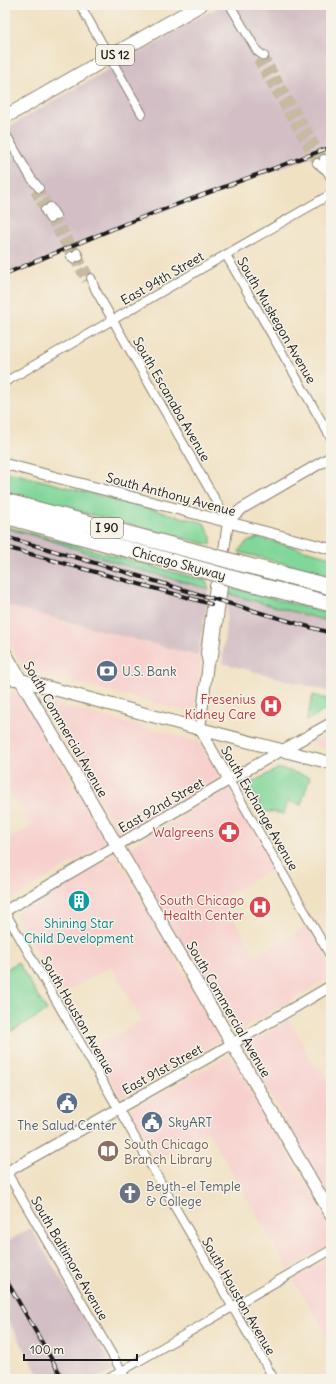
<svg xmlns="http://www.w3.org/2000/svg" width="336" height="1384" font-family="Delius,sans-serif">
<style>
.built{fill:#f7d0ce}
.industrial{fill:#d2bec4}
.green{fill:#81d69a;stroke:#4e795b}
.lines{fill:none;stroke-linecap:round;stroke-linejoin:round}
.minor-tunnel{stroke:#c6baa1;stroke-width:8;stroke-dasharray:8 4;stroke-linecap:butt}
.minor-casing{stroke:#867e6f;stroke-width:10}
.tertiary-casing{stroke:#867e6f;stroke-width:12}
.secondary-casing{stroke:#867e6f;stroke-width:14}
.primary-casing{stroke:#867e6f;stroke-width:15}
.motorway-casing{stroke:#867e6f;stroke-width:17}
.minor{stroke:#fff;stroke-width:8}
.tertiary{stroke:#fff;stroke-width:10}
.secondary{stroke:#fff;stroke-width:12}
.primary{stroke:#fff;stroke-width:13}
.motorway{stroke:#fff;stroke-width:15}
.rail-casing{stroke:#1c1c1c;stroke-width:4}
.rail{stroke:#f7f3e8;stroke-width:2.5;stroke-dasharray:8;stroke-linecap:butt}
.motorway-bridge-casing{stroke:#867e6f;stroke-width:17;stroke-linecap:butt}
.motorway-bridge{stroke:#fff;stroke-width:15}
.labels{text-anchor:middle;stroke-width:3;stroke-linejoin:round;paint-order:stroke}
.shield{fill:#f7f3e8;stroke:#5e5c59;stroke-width:1}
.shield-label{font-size:12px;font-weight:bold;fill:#1c1c1c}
.street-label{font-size:13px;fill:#1c1c1c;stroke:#f7f3e8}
.service-label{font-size:13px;fill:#4e5e75;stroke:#f7f3e8;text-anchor:start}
.health-label{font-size:13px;fill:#be3a42;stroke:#f7f3e8;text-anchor:end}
.culture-label{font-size:13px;fill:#0d838f;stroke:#f7f3e8}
.education-label{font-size:13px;fill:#785e54;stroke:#f7f3e8;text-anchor:start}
.worship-label{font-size:13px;fill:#5b616d;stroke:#f7f3e8;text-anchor:start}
</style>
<rect width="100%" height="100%" fill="#f7f3e8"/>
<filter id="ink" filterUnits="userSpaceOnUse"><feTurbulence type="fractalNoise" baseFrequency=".025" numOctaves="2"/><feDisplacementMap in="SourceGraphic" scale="8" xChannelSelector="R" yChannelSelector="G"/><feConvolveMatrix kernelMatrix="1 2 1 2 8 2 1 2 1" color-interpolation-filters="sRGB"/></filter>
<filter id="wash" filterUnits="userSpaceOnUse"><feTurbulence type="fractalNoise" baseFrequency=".012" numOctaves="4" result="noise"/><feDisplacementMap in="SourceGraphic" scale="16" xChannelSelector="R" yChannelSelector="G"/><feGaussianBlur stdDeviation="0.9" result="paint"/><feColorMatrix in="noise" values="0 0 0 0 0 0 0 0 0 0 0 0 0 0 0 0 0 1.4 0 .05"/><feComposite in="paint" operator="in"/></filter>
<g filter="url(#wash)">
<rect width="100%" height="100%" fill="#f0e1c2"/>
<!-- built -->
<path class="built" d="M5,605L197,656L199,647L203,648L194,708L190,712L24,669L5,635Z
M5,690L21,694L107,842L8,901L5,896V841L31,827L5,783Z
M47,702L199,742L220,778L120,835L46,707Z
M331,732V750L315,746L314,742Z
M229,789L274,868L222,898L255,956L308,926L331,967V977L238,1031L234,1032L231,1030L128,853V850L130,847Z
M115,855L221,1036L222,1039L121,1098L93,1048L142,1020L111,966L62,994L15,913Z
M289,1020L316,1068L320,1066L331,1086V1200L243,1047Z
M230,1055L313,1197L317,1199L331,1223V1244L288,1269L208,1131L158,1160L130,1111Z
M331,1257V1344L293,1279Z"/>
<!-- industrial -->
<path class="industrial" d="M221,5H331V150L87,240L5,275V129Z
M5,528L50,540L117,563L209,589L198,656L5,605Z
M229,594L331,621V692L222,663Z
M31,1228L114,1369L96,1379H39L38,1373L5,1315V1243Z"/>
<!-- green -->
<path class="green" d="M5,471L204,523L211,537V545L5,493Z
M5,526L206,581L209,589L117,563L50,540L5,528Z
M256,537L331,557V576L239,552C242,544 247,541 256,539Z
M234,588L331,614V622L229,594Z
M313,695L331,700V707L306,721Z
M279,768L310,777L301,805L288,801L284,814L264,811L247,785Z
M18,962L47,1011L5,1035V970Z"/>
</g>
<g filter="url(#ink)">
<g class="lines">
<!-- minor-tunnel -->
<path class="minor-tunnel" d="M264,56L324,159
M257,60L317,163
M39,188L50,207
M34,191L45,210
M56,216L77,253
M50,219L71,256
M79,257L91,278
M73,259L86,281"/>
<!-- minor casing -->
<g class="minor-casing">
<path id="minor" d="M80,5L142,114
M230,5L257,51L264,56
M5,133L31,178L39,188
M324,159L327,171L331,178
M317,163L327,171
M50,207L56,216
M45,210L50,219
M77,253L79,257
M226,255L331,438
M71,256L73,259
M91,278L95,289L228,522
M5,382L331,194
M229,780L331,957
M5,912L274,1379
M5,1169L126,1379
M108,1379L331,1250"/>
</g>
<!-- tertiary casing -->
<g class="tertiary-casing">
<path id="tertiary" d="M5,464L331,549
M208,663L206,653L215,586L220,579
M229,780L200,729L208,663L213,655L222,587L220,579L228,522L233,516L243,508L331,457
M5,911L229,780L331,723
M5,1173L232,1044L331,986"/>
</g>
<!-- secondary casing -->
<g class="secondary-casing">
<path id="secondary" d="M5,653L331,1214
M5,677L21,680L200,729L331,763"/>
</g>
<!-- primary casing -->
<g class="primary-casing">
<path id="primary" d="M5,117L200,5"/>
</g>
<!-- motorway casing -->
<g class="motorway-casing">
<path id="motorway" d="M5,501L209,555
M5,516L207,571
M238,563L331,587
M235,579L331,604"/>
</g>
<!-- minor -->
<use href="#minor" class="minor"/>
<!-- tertiary -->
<use href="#tertiary" class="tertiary"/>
<!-- secondary -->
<use href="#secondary" class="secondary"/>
<!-- primary -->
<use href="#primary" class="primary"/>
<!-- motorway -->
<use href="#motorway" class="motorway"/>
<!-- rail casing -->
<g class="rail-casing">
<path id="rail" d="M5,274L127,223L331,147
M5,537C114,567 222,603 331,633
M5,547L211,604
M5,1278L63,1379"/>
</g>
<!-- rail -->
<use href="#rail" class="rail"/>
<!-- motorway-bridge casing -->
<g class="motorway-bridge-casing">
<path id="motorway-bridge" d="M209,555L238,563
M207,571L235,579"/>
</g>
<!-- motorway-bridge -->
<use href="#motorway-bridge" class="motorway-bridge"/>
</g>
</g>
<!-- icons -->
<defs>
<g id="bank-disc" transform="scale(1.15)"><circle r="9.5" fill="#5c6f8a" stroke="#f7f3e8"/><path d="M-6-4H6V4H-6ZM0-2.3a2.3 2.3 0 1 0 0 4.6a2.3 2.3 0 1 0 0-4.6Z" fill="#fff"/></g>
<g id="hospital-disc" transform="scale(1.15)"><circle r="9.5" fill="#e0444e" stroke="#f7f3e8"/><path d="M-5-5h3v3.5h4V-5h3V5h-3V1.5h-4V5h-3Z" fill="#fff"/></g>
<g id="pharmacy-disc" transform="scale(1.15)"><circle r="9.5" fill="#e0444e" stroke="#f7f3e8"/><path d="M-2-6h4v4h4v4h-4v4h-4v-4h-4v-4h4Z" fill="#fff"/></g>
<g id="building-disc" transform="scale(1.15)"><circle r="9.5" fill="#0f9aa8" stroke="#f7f3e8"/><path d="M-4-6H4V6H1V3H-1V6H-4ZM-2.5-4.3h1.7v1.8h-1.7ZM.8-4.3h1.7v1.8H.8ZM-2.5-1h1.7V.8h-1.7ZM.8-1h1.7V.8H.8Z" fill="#fff"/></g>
<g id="civic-disc" transform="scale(1.15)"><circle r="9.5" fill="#5c6f8a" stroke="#f7f3e8"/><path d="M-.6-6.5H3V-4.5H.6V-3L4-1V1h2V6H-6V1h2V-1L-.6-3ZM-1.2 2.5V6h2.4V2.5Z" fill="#fff"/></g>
<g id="library-disc" transform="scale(1.15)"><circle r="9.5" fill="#8d6e63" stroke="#f7f3e8"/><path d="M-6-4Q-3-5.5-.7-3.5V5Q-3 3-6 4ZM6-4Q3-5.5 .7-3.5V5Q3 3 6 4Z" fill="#fff"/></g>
<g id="church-disc" transform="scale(1.15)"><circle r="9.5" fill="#6b7280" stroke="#f7f3e8"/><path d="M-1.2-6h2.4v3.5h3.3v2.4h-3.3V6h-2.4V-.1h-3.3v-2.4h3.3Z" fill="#fff"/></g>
</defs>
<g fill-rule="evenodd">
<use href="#bank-disc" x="107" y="671"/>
<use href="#hospital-disc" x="271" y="706"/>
<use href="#pharmacy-disc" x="229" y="832"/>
<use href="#building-disc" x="79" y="901"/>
<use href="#hospital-disc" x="260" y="907"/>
<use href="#civic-disc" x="67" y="1103"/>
<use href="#civic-disc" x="152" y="1122"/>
<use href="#library-disc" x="108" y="1151"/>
<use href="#church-disc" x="130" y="1193"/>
</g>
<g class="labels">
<!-- shield labels -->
<g class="shield">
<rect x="96" y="45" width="38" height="20" rx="3"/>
<rect x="91" y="518" width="32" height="20" rx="3"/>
</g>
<g class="shield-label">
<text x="115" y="59">US 12</text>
<text x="107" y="532">I 90</text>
</g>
<!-- street labels -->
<g class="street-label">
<text transform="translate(162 278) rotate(-30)" y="5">East 94th Street</text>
<text transform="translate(277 320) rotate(60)" y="5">South Muskegon Avenue</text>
<text transform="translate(172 399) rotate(60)" y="5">South Escanaba Avenue</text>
<text transform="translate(171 494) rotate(15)" y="5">South Anthony Avenue</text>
<text transform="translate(179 563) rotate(15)" y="5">Chicago Skyway</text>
<text transform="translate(66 729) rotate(60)" y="5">South Commercial Avenue</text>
<text transform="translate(161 805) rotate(-30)" y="5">East 92nd Street</text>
<text transform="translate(260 808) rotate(60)" y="5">South Exchange Avenue</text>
<text transform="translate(229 1009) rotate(60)" y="5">South Commercial Avenue</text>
<text transform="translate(78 1015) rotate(60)" y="5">South Houston Avenue</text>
<text transform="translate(162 1069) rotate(-29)" y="5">East 91st Street</text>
<text transform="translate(70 1258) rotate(60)" y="5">South Baltimore Avenue</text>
<text transform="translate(239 1296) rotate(60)" y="5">South Houston Avenue</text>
</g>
<!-- service labels -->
<g class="service-label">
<text x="122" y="676">U.S. Bank</text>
<text x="168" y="1127">SkyART</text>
<text x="67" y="1130" text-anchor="middle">The Salud Center</text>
</g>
<!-- health labels -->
<g class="health-label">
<text x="256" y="704">Fresenius<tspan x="256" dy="15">Kidney Care</tspan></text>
<text x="214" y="837">Walgreens</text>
<text x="244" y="905">South Chicago<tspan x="244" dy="15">Health Center</tspan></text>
</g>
<!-- culture labels -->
<g class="culture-label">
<text x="79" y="928">Shining Star<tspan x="79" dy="15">Child Development</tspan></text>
</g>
<!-- education labels -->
<g class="education-label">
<text x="124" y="1149">South Chicago<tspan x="124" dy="15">Branch Library</tspan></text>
</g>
<!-- worship labels -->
<g class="worship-label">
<text x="146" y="1191">Beyth-el Temple<tspan x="146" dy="15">&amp; College</tspan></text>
</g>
</g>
<!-- margin -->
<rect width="336" height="1384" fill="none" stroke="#f7f3e8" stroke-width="20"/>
<!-- scale -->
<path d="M24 1354v6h113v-6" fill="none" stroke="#1c1c1c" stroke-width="2"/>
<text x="30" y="1354" font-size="12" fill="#1c1c1c" stroke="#f7f3e8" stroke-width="3" paint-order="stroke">100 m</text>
</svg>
